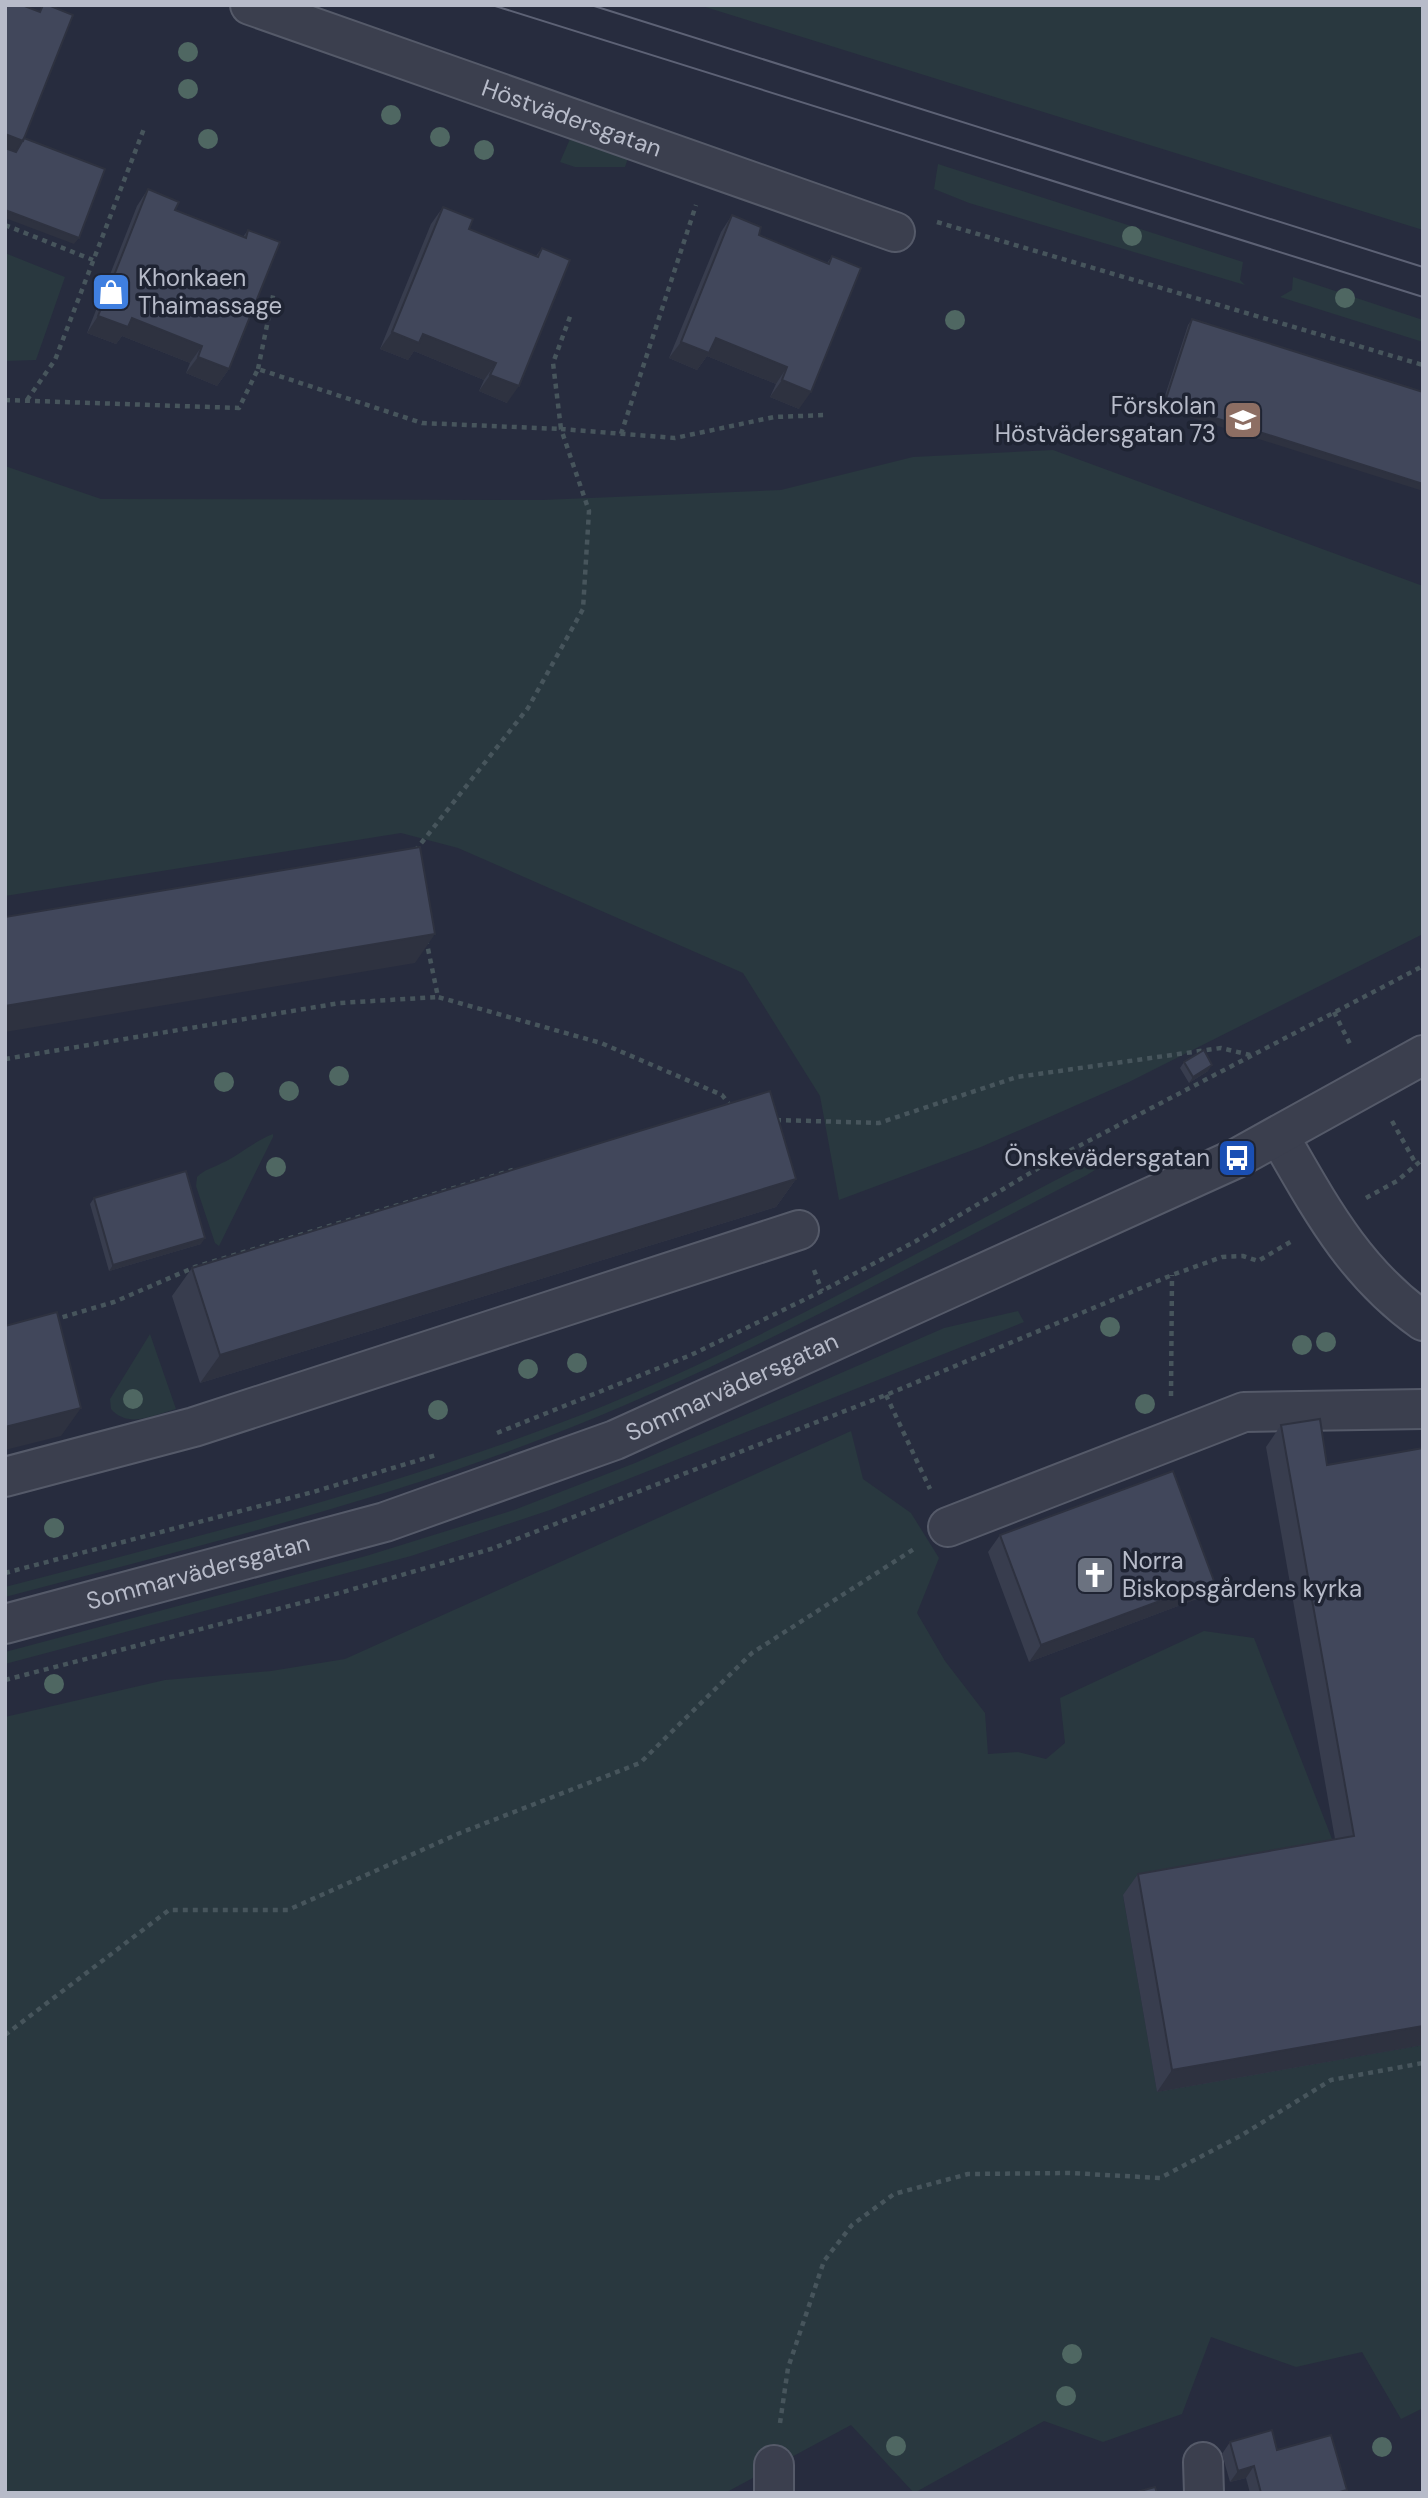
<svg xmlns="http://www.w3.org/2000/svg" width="1428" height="2498" font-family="'DM Sans',sans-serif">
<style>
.green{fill:#29383f}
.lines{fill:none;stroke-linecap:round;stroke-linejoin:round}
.minor-casing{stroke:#555a69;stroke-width:42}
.path{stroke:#47555c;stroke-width:4.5;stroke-dasharray:5 5;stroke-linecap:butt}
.minor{stroke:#3b3f4e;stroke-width:38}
.tram{stroke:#5d6275;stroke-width:2}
.tree{fill:#4f6762}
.wall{fill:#383d4e}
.shaded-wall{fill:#2e3240}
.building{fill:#41475b;stroke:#2e3240;stroke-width:2}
.labels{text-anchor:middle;stroke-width:7;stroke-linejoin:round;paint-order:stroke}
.street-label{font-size:24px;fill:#b7bbc9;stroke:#1f2433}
.poi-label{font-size:24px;fill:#b7bbc9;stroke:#1f2433;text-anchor:start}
</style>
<rect width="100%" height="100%" fill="#272c3e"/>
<!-- green -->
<path class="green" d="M699,5H1423V230Z
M573,132L630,152L625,167H575L560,162Z
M938,164L1243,262L1240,280L1245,285L969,203L934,189Z
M5,253L65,277L36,360L5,361Z
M1293,277L1423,320V342L1280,297L1292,290Z
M1053,450L1423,586V934L1129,1082L981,1147L839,1200L820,1096L743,973L458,848L401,833L5,896V466L101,499L542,500L781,490L913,457Z
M273,1134V1137L219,1246L215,1243L196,1186L197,1177C205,1169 213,1168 222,1163C240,1155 254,1141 273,1134Z
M1093,1161L1098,1168L1087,1175C908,1267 732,1366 544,1438C369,1505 186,1549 5,1597V1587C199,1536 394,1488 581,1415C758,1345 924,1247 1093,1161Z
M1018,1311L1024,1322L550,1510L411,1556L5,1664V1652L366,1556L514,1510L635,1463L944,1328Z
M150,1334L176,1409C153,1415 129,1429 111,1409L110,1399Z
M851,1431L863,1479L911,1513L939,1558L917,1613L945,1661L985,1713L988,1754L1018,1752L1046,1759L1065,1743L1060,1698L1204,1631L1254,1638L1339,1857L1123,1895L1157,2091L1423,2045V2408L1401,2419L1362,2352L1296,2367L1211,2337L1182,2414L1103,2442L1044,2421L914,2493L851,2425L725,2493H5V1717L165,1680L271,1671L345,1659Z"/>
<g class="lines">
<!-- minor casing -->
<g class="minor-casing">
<g id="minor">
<path id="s1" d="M250,5L895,232"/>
<path d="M1279,1136C1320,1207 1354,1272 1423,1321"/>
<path d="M5,1477L194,1427L799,1230"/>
<path d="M948,1527L1244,1412L1423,1409"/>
<path id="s2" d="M5,1624L385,1522L615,1440L1237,1158L1423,1055"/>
<path d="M1203,2462L1204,2493"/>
<path d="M774,2493V2465"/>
</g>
</g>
<!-- path -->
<path class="path" d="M937,222L1423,365
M5,225L93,260
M258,369L274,291
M5,400L239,408L258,369L422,423L561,429L553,363L571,314
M27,400L55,360L145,126
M621,434L696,205
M415,851L528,708L583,609L589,511L561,429L675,438L774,417L826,415
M426,939L438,997L601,1043L722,1095L732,1108
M1334,1012L1351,1046
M5,1059L340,1003L438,997
M776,1120L879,1123L1017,1077L1221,1048L1250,1055
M1392,1121L1416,1164
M1366,1198L1397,1181L1423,1159
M814,1270L822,1291
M53,1320L114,1302L195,1267L513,1170
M886,1395L930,1489
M1171,1396L1172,1275
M497,1433L691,1355L822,1291L916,1241L1052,1160L1423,966
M5,1573L313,1492L436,1455
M5,1680L343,1592L491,1549L886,1395L1172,1275L1222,1257L1243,1256L1258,1261L1292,1241
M5,2035L169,1910H288L460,1833L640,1763L752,1653L914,1549
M780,2423L788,2368L824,2261L852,2225L894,2194L968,2174L1070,2173L1160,2178L1242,2135L1331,2080L1423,2063"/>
<!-- minor -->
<use href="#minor" class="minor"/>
<!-- tram -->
<path class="tram" d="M492,5L1423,297
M591,5L1423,267"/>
</g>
<!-- trees -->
<g class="tree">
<circle cx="188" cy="52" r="10"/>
<circle cx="188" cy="89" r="10"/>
<circle cx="391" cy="115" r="10"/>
<circle cx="440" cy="137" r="10"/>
<circle cx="208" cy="139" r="10"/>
<circle cx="484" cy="150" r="10"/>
<circle cx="1132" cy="236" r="10"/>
<circle cx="1345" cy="298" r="10"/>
<circle cx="955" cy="320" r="10"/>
<circle cx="339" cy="1076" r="10"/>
<circle cx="224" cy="1082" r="10"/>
<circle cx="289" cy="1091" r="10"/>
<circle cx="276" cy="1167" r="10"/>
<circle cx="1110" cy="1327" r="10"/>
<circle cx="1326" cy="1342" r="10"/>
<circle cx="1302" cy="1345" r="10"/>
<circle cx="577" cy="1363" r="10"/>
<circle cx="528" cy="1369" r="10"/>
<circle cx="133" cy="1399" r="10"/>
<circle cx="1145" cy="1404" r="10"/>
<circle cx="438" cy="1410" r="10"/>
<circle cx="54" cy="1528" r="10"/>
<circle cx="54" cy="1684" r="10"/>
<circle cx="1072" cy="2354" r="10"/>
<circle cx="1066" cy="2396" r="10"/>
<circle cx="896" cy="2446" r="10"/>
<circle cx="1382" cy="2447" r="10"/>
</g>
<!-- wall -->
<path class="wall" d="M148,189L175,210L243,237L248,230L229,369L217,386L186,373L190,363L122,336L116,344L87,333L137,206Z
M443,207L469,229L536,256L542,248L507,403L479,391L484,380L414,351L408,360L380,349L431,224Z
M732,215L759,235L827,263L832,256L799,409L770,397L776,384L707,356L697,370L669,358L721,232Z
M1192,319L1423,392L1161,408L1188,325Z
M1184,1062L1208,1071L1189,1083L1180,1068Z
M796,1179L776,1207L200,1383L172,1296L192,1268Z
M94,1198L201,1244L109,1271L90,1204Z
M1281,1425L1423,2045L1157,2092L1123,1895L1138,1874L1335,1839L1266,1447Z
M1000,1535L1202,1597L1029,1662L988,1552Z
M1230,2442L1277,2450L1345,2493H1250L1246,2478L1230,2482L1222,2454Z"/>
<!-- shaded-wall -->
<path class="shaded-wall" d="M5,134L23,141L12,158L5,155Z
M5,210L79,238L74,244L5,218Z
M98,316L132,318L202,346L190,363L122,336L116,344L87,333Z
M392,332L423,334L496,363L484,380L414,351L408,360L380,349Z
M716,338L787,367L776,384L707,356L697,370L669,358L681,342Z
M198,357L229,369L217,386L186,373Z
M490,375L519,386L507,403L479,391Z
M782,380L811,392L799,409L770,397Z
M1165,402L1423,484V491L1161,408Z
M435,934L415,963L5,1032V1006Z
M1212,1065L1208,1071L1189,1083L1193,1077Z
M796,1179L776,1207L200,1383L220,1355Z
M205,1238L201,1244L109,1271L113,1265Z
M81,1408L61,1436L5,1450V1427Z
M1214,1581L1202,1597L1029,1662L1041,1645Z
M1423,2026V2045L1157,2092L1172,2070Z
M1254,2466L1246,2478L1230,2482L1238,2471Z"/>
<!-- building -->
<path class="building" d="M5,5H22L40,12L43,5H48L73,15L23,141L5,134Z
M24,138L105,169L79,238L5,210V148L16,152Z
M148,189L179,202L175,210L246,238L248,230L280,242L229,369L198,357L202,346L132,318L128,327L98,316Z
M443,207L473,219L469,229L538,257L542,248L570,260L519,386L490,375L496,363L423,334L419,343L392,332Z
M732,215L761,227L759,235L829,264L832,256L861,268L811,392L782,380L787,367L716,338L709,353L681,342Z
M1192,319L1423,392V484L1165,402Z
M420,847L435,934L5,1006V917Z
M1204,1050L1212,1065L1193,1077L1184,1062Z
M770,1091L796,1179L220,1355L192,1268Z
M186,1171L205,1238L113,1265L94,1198Z
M57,1312L81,1408L5,1427V1326Z
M1320,1419L1327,1465L1423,1448V2026L1172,2070L1138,1874L1354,1836L1281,1425Z
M1173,1471L1214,1581L1041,1645L1000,1535Z
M1272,2430L1277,2450L1331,2435L1347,2490L1336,2493H1261L1254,2466L1238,2471L1230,2442Z
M1155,2487L1157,2493H1133Z"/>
<!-- icons -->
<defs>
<g id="shop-square" transform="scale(2.0125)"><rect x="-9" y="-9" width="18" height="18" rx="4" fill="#3f7fe0" stroke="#1f2433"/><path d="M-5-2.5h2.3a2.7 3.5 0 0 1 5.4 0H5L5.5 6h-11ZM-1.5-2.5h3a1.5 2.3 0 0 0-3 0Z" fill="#fff"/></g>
<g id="school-square" transform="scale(2.0125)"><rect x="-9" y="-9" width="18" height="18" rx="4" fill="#8d6e63" stroke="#1f2433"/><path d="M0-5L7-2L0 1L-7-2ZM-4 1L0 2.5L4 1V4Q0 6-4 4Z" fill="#fff"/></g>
<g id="bus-square" transform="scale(2.0125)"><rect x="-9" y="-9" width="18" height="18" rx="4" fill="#1a4fb4" stroke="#1f2433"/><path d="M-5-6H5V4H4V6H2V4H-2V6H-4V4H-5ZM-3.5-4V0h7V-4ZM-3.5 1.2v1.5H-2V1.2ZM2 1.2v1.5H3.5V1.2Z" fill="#fff"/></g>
<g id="church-square" transform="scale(2.0125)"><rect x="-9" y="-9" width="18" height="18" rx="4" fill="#6b7280" stroke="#1f2433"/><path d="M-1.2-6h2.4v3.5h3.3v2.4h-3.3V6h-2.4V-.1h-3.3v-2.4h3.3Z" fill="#fff"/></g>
</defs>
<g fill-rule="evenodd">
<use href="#shop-square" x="111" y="292"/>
<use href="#school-square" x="1243" y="420"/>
<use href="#bus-square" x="1237" y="1158"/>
<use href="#church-square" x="1095" y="1575"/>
</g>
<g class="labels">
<!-- street labels -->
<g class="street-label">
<text dy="8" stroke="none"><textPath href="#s1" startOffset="341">Höstvädersgatan</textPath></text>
<text dy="8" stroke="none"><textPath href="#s2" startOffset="766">Sommarvädersgatan</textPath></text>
<text dy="8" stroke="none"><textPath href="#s2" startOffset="200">Sommarvädersgatan</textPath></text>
</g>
<!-- poi labels -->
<g class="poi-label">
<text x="138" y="286">Khonkaen<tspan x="138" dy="28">Thaimassage</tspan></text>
<text x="1216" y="414" text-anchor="end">Förskolan<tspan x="1216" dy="28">Höstvädersgatan 73</tspan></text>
<text x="1210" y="1166" text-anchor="end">Önskevädersgatan</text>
<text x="1122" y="1569">Norra<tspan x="1122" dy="28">Biskopsgårdens kyrka</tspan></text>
</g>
</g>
<!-- border -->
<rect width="1428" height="2498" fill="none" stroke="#b7bbc9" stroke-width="14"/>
</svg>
